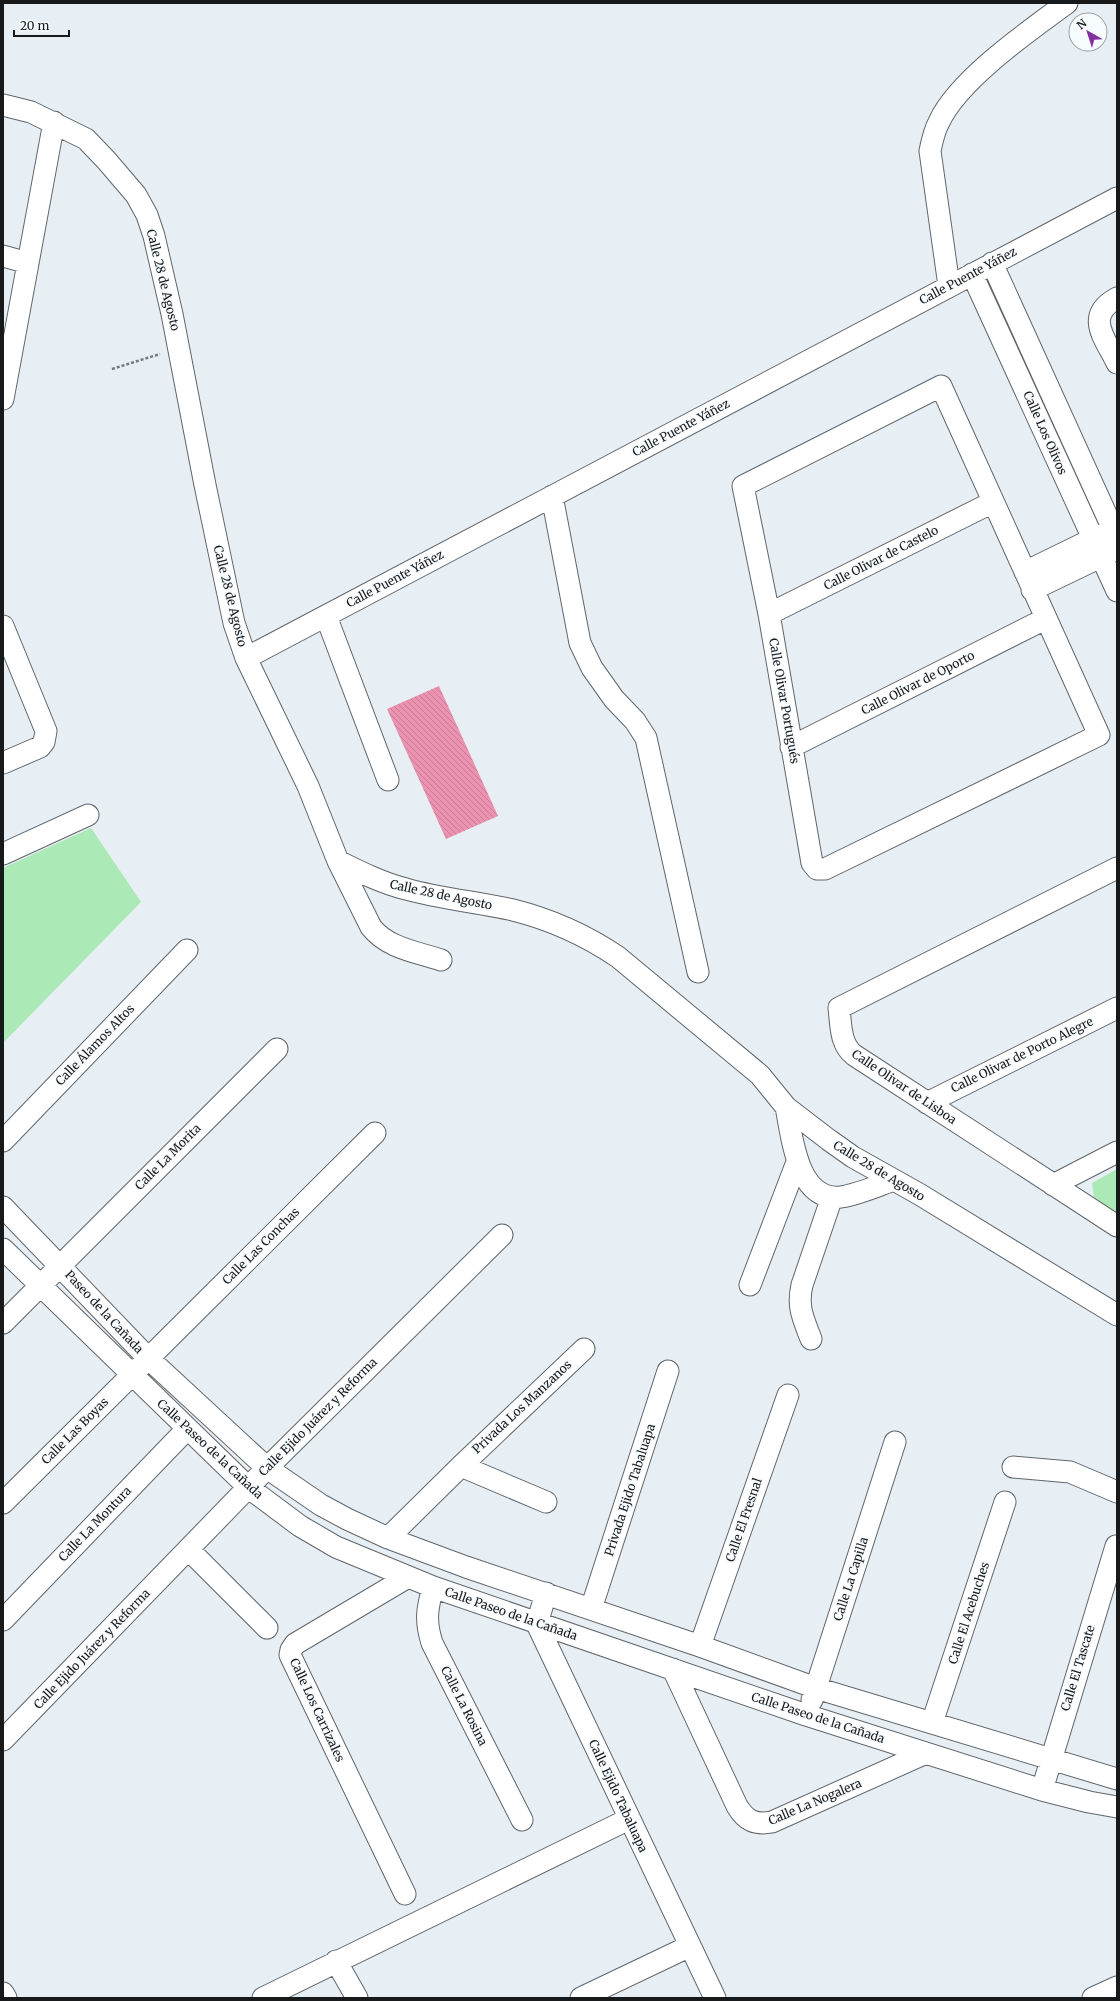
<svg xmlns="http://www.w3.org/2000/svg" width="1120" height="2001" font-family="Merriweather,serif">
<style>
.green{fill:#abe9b6}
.building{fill:url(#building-back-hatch)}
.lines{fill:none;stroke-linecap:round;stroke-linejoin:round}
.minor-casing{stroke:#5f666b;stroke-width:23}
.path{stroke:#75797d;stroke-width:2.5;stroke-dasharray:3 2;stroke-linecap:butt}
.minor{stroke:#fff;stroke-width:21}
.labels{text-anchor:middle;stroke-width:3;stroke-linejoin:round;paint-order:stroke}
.street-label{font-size:12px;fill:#17191b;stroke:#f6fbfe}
</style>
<defs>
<pattern id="building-back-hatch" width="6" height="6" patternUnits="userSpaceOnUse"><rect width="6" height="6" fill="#eb92b0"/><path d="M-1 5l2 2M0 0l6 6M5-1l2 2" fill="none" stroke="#c97d97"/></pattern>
</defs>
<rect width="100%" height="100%" fill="#e7eef4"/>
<!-- green -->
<path class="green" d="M91,828L141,902L3,1043V868Z
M1117,1169V1215L1094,1197L1092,1183Z"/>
<!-- building -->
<path class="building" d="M439,686L498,816L446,839L387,709Z"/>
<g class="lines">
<!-- minor casing -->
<g class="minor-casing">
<path id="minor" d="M3,105L31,112L86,139L107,161L136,195L147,215L154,236L172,314L205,485L234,623L246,658L308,786L338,861C360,872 382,883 406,889C441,899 478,902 513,910C549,919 587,936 618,957L760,1075L786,1107L829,1140L853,1157L919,1194L1117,1315
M3,256L28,263
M992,263L1117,538
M972,274L1117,591
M949,286L930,151C932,141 934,131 939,122C958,80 1030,30 1067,3
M1117,298C1084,316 1105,338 1117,363
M941,386L1099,735L825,869H817L812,863L769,614L743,486Z
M3,399L54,122
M552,496L580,643L592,668L614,699L635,721L646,738L698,972
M1025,572L1105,533
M1032,590L1113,551
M769,614L993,502
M326,616L388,780
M3,626L46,731L44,742L40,747L3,763
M246,658L1117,198
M791,747L1045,619
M3,854L88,815
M338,861L371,927C387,948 417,952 441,960
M1117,868L839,1008C841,1025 840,1044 854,1055L1117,1226
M927,1103L1117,1008
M786,1107C792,1136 797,1202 841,1197C859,1194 877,1186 894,1180
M3,1141L187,950
M1053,1185L1117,1152
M3,1207L148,1358L267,1468L321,1505L347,1519L388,1538L466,1567L700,1646L816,1688L1117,1779
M3,1249L249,1488L300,1526L336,1547L433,1587L806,1715L1042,1790L1089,1802L1117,1807
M750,1285L797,1162
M3,1323L277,1049
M811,1339C803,1318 797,1307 802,1285L832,1197
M461,1466L546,1502
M1013,1467L1070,1472L1117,1492
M3,1503L375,1133
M388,1538L461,1466L584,1349
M189,1550L267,1628
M433,1587C427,1609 425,1621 432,1643L522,1820
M546,1593L537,1624L715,1998
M591,1609L668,1371
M3,1620L187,1429
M700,1646L788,1395
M673,1669L737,1806C746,1821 755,1825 772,1822L926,1753
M812,1700L895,1442
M932,1723L1005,1502
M3,1740L267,1468L502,1235
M1042,1790L1116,1546
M405,1894L290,1655L291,1650L295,1644L408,1577
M336,1961L357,1998
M3,1993L6,1998
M263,1998L629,1819
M581,1998L690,1946
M1093,1998L1117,1987"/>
</g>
<!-- path -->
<path class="path" d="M112,369L160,354"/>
<!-- minor -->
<use href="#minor" class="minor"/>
</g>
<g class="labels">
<!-- street labels -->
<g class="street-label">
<text transform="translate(968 276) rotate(-28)" y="4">Calle Puente Yáñez</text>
<text transform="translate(163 280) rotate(76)" y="4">Calle 28 de Agosto</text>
<text transform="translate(681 428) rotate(-28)" y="4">Calle Puente Yáñez</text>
<text transform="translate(1045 433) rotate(66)" y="4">Calle Los Olivos</text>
<text transform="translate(881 558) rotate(-27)" y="4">Calle Olivar de Castelo</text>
<text transform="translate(395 579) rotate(-28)" y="4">Calle Puente Yáñez</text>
<text transform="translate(230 596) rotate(76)" y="4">Calle 28 de Agosto</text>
<text transform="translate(918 683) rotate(-27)" y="4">Calle Olivar de Oporto</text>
<text transform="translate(784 701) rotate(80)" y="4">Calle Olivar Portugués</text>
<text transform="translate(441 895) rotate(12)" y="4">Calle 28 de Agosto</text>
<text transform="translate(95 1045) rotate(-46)" y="4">Calle Álamos Altos</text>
<text transform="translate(1022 1055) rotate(-26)" y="4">Calle Olivar de Porto Alegre</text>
<text transform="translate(904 1087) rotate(34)" y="4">Calle Olivar de Lisboa</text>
<text transform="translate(168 1157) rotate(-45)" y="4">Calle La Morita</text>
<text transform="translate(879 1171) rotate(31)" y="4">Calle 28 de Agosto</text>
<text transform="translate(261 1246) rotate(-45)" y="4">Calle Las Conchas</text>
<text transform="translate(104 1312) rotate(47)" y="4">Paseo de la Cañada</text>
<text transform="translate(522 1407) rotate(-43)" y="4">Privada Los Manzanos</text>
<text transform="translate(318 1417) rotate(-45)" y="4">Calle Ejido Juárez y Reforma</text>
<text transform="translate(75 1431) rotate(-45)" y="4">Calle Las Boyas</text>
<text transform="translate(210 1449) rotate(43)" y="4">Calle Paseo de la Cañada</text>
<text transform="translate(630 1490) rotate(-72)" y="4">Privada Ejido Tabaluapa</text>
<text transform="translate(744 1520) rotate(-71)" y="4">Calle El Fresnal</text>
<text transform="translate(95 1524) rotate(-46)" y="4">Calle La Montura</text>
<text transform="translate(851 1579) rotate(-72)" y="4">Calle La Capilla</text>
<text transform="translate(969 1613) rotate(-72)" y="4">Calle El Acebuches</text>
<text transform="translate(511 1614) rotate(19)" y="4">Calle Paseo de la Cañada</text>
<text transform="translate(92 1649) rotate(-46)" y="4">Calle Ejido Juárez y Reforma</text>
<text transform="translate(1078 1668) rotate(-73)" y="4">Calle El Tascate</text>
<text transform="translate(464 1706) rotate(63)" y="4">Calle La Rosina</text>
<text transform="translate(317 1710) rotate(65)" y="4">Calle Los Carrizales</text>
<text transform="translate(818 1718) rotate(18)" y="4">Calle Paseo de la Cañada</text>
<text transform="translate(618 1796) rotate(65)" y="4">Calle Ejido Tabaluapa</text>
<text transform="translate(815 1802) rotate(-23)" y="4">Calle La Nogalera</text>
</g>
</g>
<!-- border -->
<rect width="1120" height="2001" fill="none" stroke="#17191b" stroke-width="8"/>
<!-- north arrow -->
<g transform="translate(1088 32) rotate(321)"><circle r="19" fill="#f6fbfe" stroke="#9da1a3"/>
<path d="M0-3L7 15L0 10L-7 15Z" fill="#81309f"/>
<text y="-6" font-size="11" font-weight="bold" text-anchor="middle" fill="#17191b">N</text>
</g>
<!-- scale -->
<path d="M14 30v6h55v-6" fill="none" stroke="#17191b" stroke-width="2"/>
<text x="20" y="30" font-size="12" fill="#17191b" stroke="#f6fbfe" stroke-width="3" paint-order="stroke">20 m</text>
</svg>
